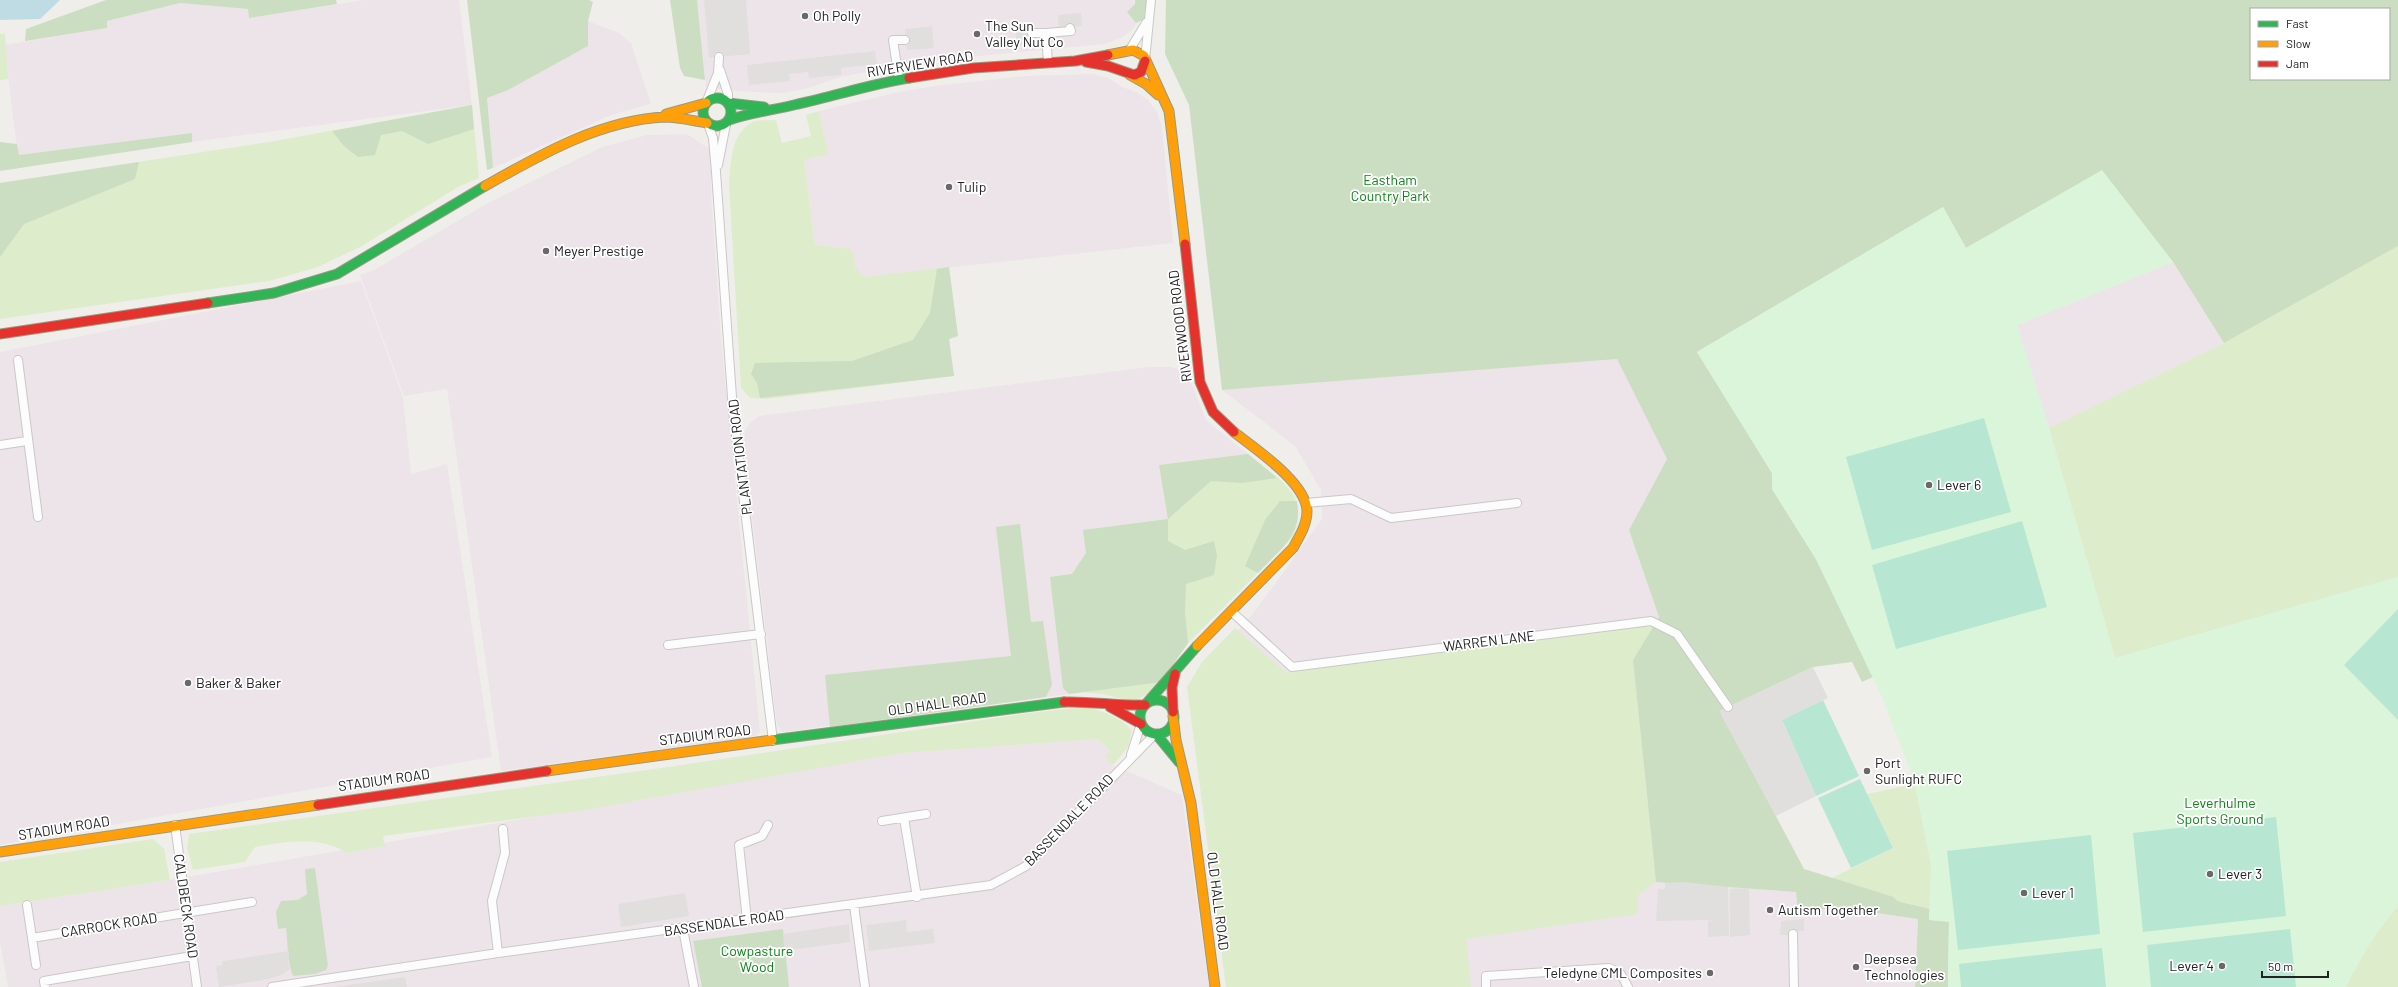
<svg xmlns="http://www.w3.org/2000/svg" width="2398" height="987" font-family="Barlow,sans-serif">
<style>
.industrial{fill:#ede4e9}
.grass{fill:#ddeccb}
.forest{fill:#cbdec1;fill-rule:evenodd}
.park{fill:#daf5da}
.pitch{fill:#b7e6d2}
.parking{fill:#e0dfde}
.water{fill:#bfdbe3}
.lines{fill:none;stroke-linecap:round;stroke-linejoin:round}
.street-casing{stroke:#c9c8c7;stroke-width:10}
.fast-casing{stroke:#999a82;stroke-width:11}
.slow-casing{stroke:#999a82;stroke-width:11}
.jam-casing{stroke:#999a82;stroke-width:11}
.street{stroke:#fdfcfc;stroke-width:8}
.fast{stroke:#30b455;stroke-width:9}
.slow{stroke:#ff9f0a;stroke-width:9}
.jam{stroke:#e5322d;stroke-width:9}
.poi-dot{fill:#6a6968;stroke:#fff;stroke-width:1.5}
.labels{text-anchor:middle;stroke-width:3.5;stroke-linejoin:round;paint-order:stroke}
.poi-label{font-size:14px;fill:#222;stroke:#fff;text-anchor:start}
.street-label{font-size:14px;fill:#222;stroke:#fff}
.park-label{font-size:14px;fill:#0c8416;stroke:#fff}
</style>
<rect width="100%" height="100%" fill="#f0eeeb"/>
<!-- industrial -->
<path class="industrial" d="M364,0H459L472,105L192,142V133L18,156L4,45L107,28V21L180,3L248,9L249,18Z
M697,0H1134L1135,5L1127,12L1136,23L1134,28L1121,38L1105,44L924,61L841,77L805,89L783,93L752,92L706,88Z
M588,21L619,33L631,43L651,104L611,115L493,168L489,141L486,98L588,46Z
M1093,74L1109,78L1122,87L1136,92L1148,100L1157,112L1162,127L1173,243L864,277L855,267L854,253L850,249L815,245L804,160L828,154L819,111L894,93L934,86L1026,76Z
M687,134L711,150V194L721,339L760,732L755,736L501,771L447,389L404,396L360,275L374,270L488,203L602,147L647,135Z
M2173,262L2224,343L2049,428L2017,325Z
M361,281L403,397L411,474L447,464L492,757L0,845V352Z
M1617,359L1667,459L1629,530L1659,617L1633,660L1655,882L1796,892L1798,914L1835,907L1918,919L1915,987H1230L1193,680L1255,611L1322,519L1321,490L1295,446L1222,390Z
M1149,367H1171L1179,369L1193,387L1206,420L1248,454L1159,465L1168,519L1084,530L1086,553L1072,574L1050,577L1063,688L1069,694L782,732L778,727L776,718L744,450V437L746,429L751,422L759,416Z
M1098,739L1111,751L1113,765L1182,795L1209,987H8L0,942V906L170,880L903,753Z"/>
<!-- grass -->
<path class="grass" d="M0,34H5L8,79L0,80Z
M472,105L479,178L458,187L362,246L318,267L269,281L0,319V183L275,141Z
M819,111L828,154L804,160L815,245L850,249L854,253L855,267L864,277L949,267L958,336L949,339L954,376L767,399L750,398L741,388L729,185C731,162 730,136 751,123C757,119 769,121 776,120L782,143L811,136L806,115Z
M2398,246V577L2115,658L2049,428L2224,343Z
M1248,454C1277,478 1313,495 1292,538L1188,643L1153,691L1138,699L1126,700L1103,694L1082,692L1069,694L1063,688L1050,577L1072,574L1086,553L1083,530L1168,519L1159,465Z
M1655,623L1633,660L1656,882L1638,895V914L1466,939L1471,987H1226L1187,687L1202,662L1235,628L1287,673Z
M1085,707C1102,711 1119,716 1132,730L1128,747L1113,765L1105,757L1111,751L1098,739L903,753L578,811L383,836L385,846L347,853C318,835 286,842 255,847L245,862L193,870L187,848L189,834L668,767L1029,713Z
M1915,784L1931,865L1930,909L1897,901L1894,897L1832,878L1893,848L1867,794Z
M153,839L164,849L170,880L0,906V862Z
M2398,906V987H2346C2360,958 2376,931 2398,906Z"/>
<!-- forest -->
<path class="forest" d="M106,0H336L337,4L249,18L248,9L180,3L107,21V28L25,41L26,29Z
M467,0H589L593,2L588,21V46L508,90L487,98L493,168L487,170Z
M670,0H697L705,80L684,76L680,68Z
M1135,0H1147L1145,19L1136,23L1127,12L1135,4Z
M1166,0H2398V246L2224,343L2173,262L2102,171L1966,248L1943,207L1697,352L1772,473V489L1816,559L1873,677L1862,682L1852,662L1813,667L1720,711L1804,869L1894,897L1897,901L1930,909L1929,920L1949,921L1948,987H1915L1918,919L1835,907L1798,914L1796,892L1656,882L1633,660L1659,617L1629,530L1667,459L1617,359L1222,390L1189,105L1165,54ZM2251,9H2389V79H2251Z
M472,105L474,129L428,144L402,131L381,135L375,155L358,157L344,146L332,131Z
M192,133V142L0,171V142L17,144L19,155Z
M139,162L135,179L24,224L0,257V183Z
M949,267L958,336L949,339L954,376L760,398L757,383L751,374L755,363L852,361L913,340L930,313L937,269Z
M1248,454L1277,478L1242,483L1211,481L1168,519V541L1185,550L1214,541L1217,555L1214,575L1186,584L1185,612L1188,643L1161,682L1069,694L1063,688L1050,577L1072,574L1086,553L1083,530L1168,519L1159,465Z
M1280,501H1297C1303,536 1279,550 1258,573L1245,566L1265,520Z
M1020,524L1031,622L1043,621L1052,685L1046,697L830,727L825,675L1011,656L996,527Z
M315,868L328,966L326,970L315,974L293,976C287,961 288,944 286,928L278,929L276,912L281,901L298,900L307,894L305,869Z
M783,929L789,987H702L693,941Z"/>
<!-- park -->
<path class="park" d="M2102,170L2173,262L2017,325L2049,428L2115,658L2398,577V906C2376,931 2360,958 2346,987H1948L1949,922L1929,920L1931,865L1915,784L1882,697L1816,559L1772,489V473L1697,352L1943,207L1966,248Z"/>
<!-- pitch -->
<path class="pitch" d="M1984,418L2011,512L1872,550L1846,457Z
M2022,521L2047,607L1896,649L1872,565Z
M2398,609V720L2344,665Z
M1823,700L1859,776L1816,796L1782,720Z
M1860,779L1893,848L1851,868L1818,798Z
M2276,817L2286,916L2143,932L2133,833Z
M2091,835L2100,934L1958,950L1947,851Z
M2290,929L2296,987H2151L2147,945Z
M2102,948L2106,987H1961L1959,964Z"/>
<!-- parking -->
<path class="parking" d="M704,0H746L750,54L709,58Z
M1081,13L1082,26L1059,28L1058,15Z
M1031,23L1032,44L1017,45L1015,24Z
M932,26L934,48L907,50L905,29Z
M875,51L877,64L841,68V75L809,78L808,72L789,74L790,81L749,85L747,65Z
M1813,667L1828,698L1782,720L1816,796L1776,816L1719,711Z
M1684,882L1728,887L1729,936L1708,937V921L1713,920L1656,921L1658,889H1665V883Z
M1749,888L1750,935L1730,937V889Z
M685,893L689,916L621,927L618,904Z
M1804,919V931L1788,932V935H1780L1781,921Z
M906,920L907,932L933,929L935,943L869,951L866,925Z
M849,924L850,942L784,951L783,934Z
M289,951L288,963L290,969L283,974L269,979L219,987L216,966L222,965L223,961Z
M405,977L407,987H334Z"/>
<!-- water -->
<path class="water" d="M0,0H60L40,19L0,20Z"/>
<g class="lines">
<!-- street casing -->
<g class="street-casing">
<path id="street" d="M1032,33H1046L1048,63
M1046,33L1071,31L1070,28
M1129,51L1146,23
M1145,60L1151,0
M720,70L728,94V103
M899,79L893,40H905
M706,103L718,73L719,57
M708,124L713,138L716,172L733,411L773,741
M718,165L726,124
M18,360L38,517
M0,445L27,441
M1306,503L1351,499L1391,518L1517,503
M1231,611L1292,667L1651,621L1677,634L1728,707
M668,645L761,634
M1131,755L1141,724
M904,818L917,897
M882,821L926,814
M175,825L197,987
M27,905L32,938
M854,905L865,987
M747,920L739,845L762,836L768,825
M683,929L694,987
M1793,934L1794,987
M498,953L492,901L505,853L503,829
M36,965L32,938L252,902
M45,987L44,981L192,956
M272,987L498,953L991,885L1026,866L1155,734
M1486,987V976L1609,968L1620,973L1628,987"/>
</g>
<!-- fast casing -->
<g class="fast-casing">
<path id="fast" d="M703 112a14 14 0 1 1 28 0a14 14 0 1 1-28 0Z
M728,103L764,107
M729,120C752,112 775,110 798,104C835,96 871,84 909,78
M208,303L274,293L337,274L485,186
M1140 717a17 17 0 1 1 34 0a17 17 0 1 1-34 0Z
M1146,704L1197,646
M1156,734L1179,762
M772,740L1064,702"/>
</g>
<!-- slow casing -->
<g class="slow-casing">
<path id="slow" d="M1108,55L1133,50L1144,56L1169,111L1185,244
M1130,75L1146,84L1158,95
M666,114L706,103
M485,186C540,155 600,120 665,117C678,117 694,121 707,123
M1197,646L1293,548C1299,537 1307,525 1307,511C1306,482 1255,449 1234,432
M1173,716L1176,740L1191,803L1215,987
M547,771L772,740
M0,852L318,805"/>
</g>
<!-- jam casing -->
<g class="jam-casing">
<path id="jam" d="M1086,62L1108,66L1134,75L1141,72L1145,61
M909,78L973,68L1075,61L1108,55
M1185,244L1200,382L1213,412L1234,432
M0,334L208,303
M1064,702C1091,701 1118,706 1145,705
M1110,707L1141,724
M1173,712L1172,687L1175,674
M318,805L547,771"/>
</g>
<!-- street -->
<use href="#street" class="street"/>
<!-- fast -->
<use href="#fast" class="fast"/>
<!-- slow -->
<use href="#slow" class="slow"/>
<!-- jam -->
<use href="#jam" class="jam"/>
</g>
<!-- markers -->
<g class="poi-dot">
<circle cx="805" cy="16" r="4"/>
<circle cx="977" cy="34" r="4"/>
<circle cx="949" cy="187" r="4"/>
<circle cx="546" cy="251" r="4"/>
<circle cx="1929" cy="485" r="4"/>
<circle cx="188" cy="683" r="4"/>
<circle cx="1867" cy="771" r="4"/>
<circle cx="2210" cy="874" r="4"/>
<circle cx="2024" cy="893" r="4"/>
<circle cx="1770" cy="910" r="4"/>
<circle cx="2222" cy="966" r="4"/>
<circle cx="1856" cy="967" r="4"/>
<circle cx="1710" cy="973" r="4"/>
</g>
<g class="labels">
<!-- poi labels -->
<g class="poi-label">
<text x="813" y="21">Oh Polly</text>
<text x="985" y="31">The Sun<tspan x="985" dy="16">Valley Nut Co</tspan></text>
<text x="957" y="192">Tulip</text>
<text x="554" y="256">Meyer Prestige</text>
<text x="1937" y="490">Lever 6</text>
<text x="196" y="688">Baker &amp; Baker</text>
<text x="1875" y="768">Port<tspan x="1875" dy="16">Sunlight RUFC</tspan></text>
<text x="2218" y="879">Lever 3</text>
<text x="2032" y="898">Lever 1</text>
<text x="1778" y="915">Autism Together</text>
<text x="1864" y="964">Deepsea<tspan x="1864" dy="16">Technologies</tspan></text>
<text x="2214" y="971" text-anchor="end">Lever 4</text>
<text x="1702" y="978" text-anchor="end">Teledyne CML Composites</text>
</g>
<!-- street labels -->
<g class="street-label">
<text transform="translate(920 64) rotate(-9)" y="5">RIVERVIEW ROAD</text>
<text transform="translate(1180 326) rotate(-97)" y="5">RIVERWOOD ROAD</text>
<text transform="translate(740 457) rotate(-97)" y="5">PLANTATION ROAD</text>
<text transform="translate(1489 641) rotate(-7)" y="5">WARREN LANE</text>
<text transform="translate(937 704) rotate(-8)" y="5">OLD HALL ROAD</text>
<text transform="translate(705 735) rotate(-7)" y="5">STADIUM ROAD</text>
<text transform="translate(384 780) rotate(-8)" y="5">STADIUM ROAD</text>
<text transform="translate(1069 820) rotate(-46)" y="5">BASSENDALE ROAD</text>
<text transform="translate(64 828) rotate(-9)" y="5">STADIUM ROAD</text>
<text transform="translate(1218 901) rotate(83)" y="5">OLD HALL ROAD</text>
<text transform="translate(186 906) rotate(82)" y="5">CALDBECK ROAD</text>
<text transform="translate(724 923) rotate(-8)" y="5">BASSENDALE ROAD</text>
<text transform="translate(109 925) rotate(-9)" y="5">CARROCK ROAD</text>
</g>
<!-- park labels -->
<g class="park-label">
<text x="1390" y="185">Eastham<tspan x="1390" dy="16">Country Park</tspan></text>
<text x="2220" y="808">Leverhulme<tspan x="2220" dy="16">Sports Ground</tspan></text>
<text x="757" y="956">Cowpasture<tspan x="757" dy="16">Wood</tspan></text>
</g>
</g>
<!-- legend -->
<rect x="2250" y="8" width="140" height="72" fill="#ffffff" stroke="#a7a7a7"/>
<rect x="2258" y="21" width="20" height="6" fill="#30b455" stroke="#a7a7a7"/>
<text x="2286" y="28" font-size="12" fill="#222222">Fast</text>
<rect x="2258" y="41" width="20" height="6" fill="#ff9f0a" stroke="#a7a7a7"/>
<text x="2286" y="48" font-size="12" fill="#222222">Slow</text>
<rect x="2258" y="61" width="20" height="6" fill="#e5322d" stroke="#a7a7a7"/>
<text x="2286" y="68" font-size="12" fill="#222222">Jam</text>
<!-- scale -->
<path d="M2262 971v6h66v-6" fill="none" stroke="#222222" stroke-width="2"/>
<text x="2268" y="971" font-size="12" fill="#222222" stroke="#ffffff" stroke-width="3" paint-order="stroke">50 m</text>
</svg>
